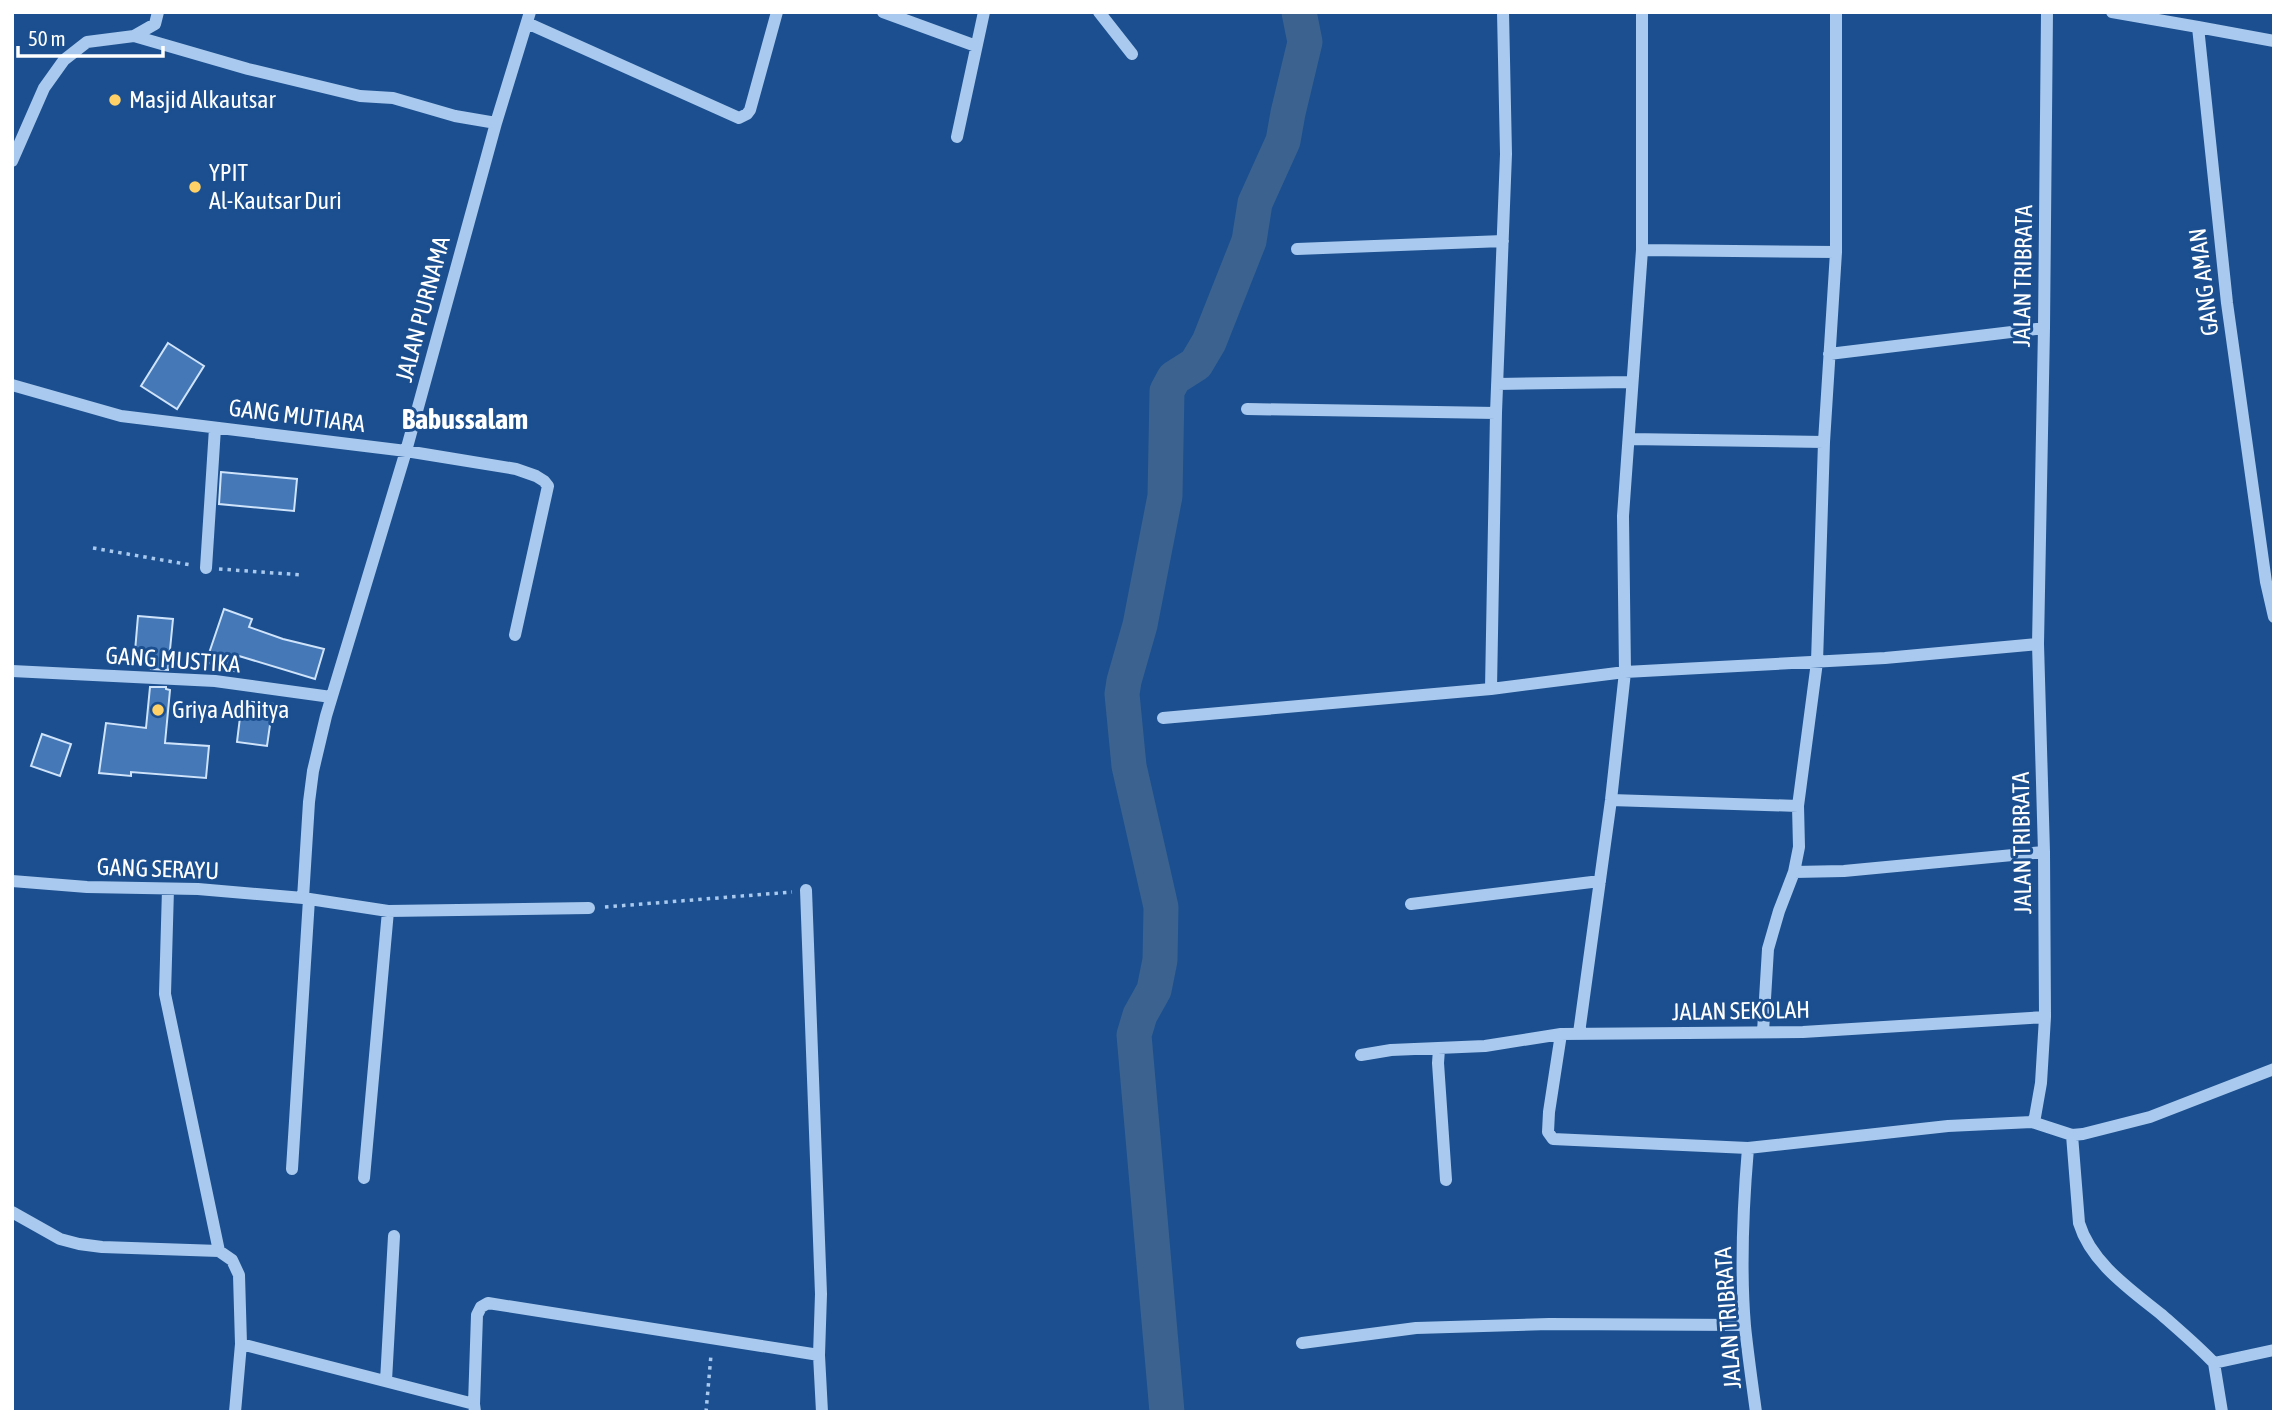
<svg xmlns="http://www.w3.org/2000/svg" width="2286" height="1424" font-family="'Asap Condensed',sans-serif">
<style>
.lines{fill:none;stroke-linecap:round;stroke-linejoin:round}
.river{stroke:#3c6290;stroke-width:35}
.building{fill:#4478b7;stroke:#cfe3fa;stroke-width:2}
.path{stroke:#a9c9ee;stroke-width:3.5;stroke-dasharray:3.5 5;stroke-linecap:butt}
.minor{stroke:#a9c9ee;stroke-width:12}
.poi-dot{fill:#ffd166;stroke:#1b4f8f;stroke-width:2.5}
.labels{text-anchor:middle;stroke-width:6;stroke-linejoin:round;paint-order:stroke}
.poi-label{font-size:24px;fill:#fff;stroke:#1b4f8f;text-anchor:start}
.street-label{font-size:24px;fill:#fff;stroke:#1b4f8f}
.quarter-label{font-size:28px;font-weight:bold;fill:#fff;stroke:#1b4f8f}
</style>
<rect width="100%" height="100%" fill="#1b4f8f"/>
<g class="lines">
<!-- river -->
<path class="river" d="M1167,1412L1134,1035L1140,1015L1154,990L1160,960L1161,907L1129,766L1122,694L1124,681L1140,625L1165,496L1167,391L1174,378L1196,364L1209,342L1249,241L1255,203L1283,141L1288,113L1305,42L1299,12"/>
</g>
<!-- building -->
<path class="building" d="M168,343L204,366L177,409L141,386Z
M221,472L297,479L294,511L219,504Z
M224,609L252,619L249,627L283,639L324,649L315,679L239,656L234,671L206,662Z
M138,616L173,619L168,670L151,669L152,665L134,663Z
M150,687H166V689L170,690L165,743L209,746L206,778L131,772V776L99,773L106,723L146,728Z
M242,701L273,704L267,746L237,742Z
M42,734L71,744L60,776L31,766Z"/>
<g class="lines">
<!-- path -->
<path class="path" d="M93,548L191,565
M219,569L303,575
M605,907L792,892
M706,1412L711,1355"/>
<!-- minor -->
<path class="minor" d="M883,12L976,46
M1099,12L1132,54
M1836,12V252L1824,442L1817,662L1798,806L1799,847L1794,872L1844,871L2044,852
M2112,12L2198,27L2227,303L2266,582L2274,617
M527,23L739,118L747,114L750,110L777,12
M2198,27L2274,41
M134,36L248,69L360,96L393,98L455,116L496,123
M957,137L984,12
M12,161L44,88L64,60L87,42L134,36L155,24L158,12
M1297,249L1503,241
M1642,250L1836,252
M1829,354L2044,328
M1497,384L1632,382
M12,385L121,416L406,451L516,469L536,476L544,481L548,486L515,635
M1247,409L1496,413
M1629,439L1824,442
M206,568L215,428
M12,671L215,681L331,697
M1491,689L1496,413L1506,154L1503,12
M1163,718L1491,689L1625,672L1885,658L2038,644
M1611,800L1798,806
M12,881L87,887L198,889L303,898L388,911L589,908
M168,889L165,994L219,1251
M806,890L821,1294L819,1355L822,1412
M303,898L309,802L313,771L326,716L406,451L496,123L530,12
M1411,904L1600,881
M1763,1032L1768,949L1779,911L1794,872
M1579,1033L1611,800L1625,672L1623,516L1642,250V12
M1561,1034L1549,1112L1548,1132L1553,1139L1748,1148
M1439,1049L1438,1063L1446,1180
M1361,1055L1391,1050L1485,1046L1561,1034L1803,1032L2045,1017
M2032,1122L2072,1135L2083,1134L2150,1117L2274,1069
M2072,1135L2079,1223C2091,1263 2131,1290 2162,1315C2180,1331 2198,1346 2214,1363L2274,1350
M292,1169L309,899
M364,1178L388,911
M12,1212L60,1239L79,1244L102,1247L219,1251L232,1260L239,1275L241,1344L235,1412
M1302,1343L1416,1328L1549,1324L1745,1325
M241,1344L474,1404L475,1412
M2214,1363L2222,1412
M386,1381L394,1236
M474,1404L477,1315L481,1307L488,1303L819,1355
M1756,1412C1752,1383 1748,1355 1745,1326C1740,1267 1743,1207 1748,1148L1948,1126L2032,1122L2035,1117L2041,1083L2045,1017L2044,852L2038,644L2044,328L2047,12"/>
</g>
<!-- markers -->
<g class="poi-dot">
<circle cx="115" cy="100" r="7"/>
<circle cx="195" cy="187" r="7"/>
<circle cx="158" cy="710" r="7"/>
</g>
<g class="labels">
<!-- poi labels -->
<g class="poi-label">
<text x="129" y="108">Masjid Alkautsar</text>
<text x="209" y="181">YPIT<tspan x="209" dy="28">Al-Kautsar Duri</tspan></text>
<text x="172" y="718">Griya Adhitya</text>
</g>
<!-- street labels -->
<g class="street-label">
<text transform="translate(2023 276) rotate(-89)" y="8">JALAN TRIBRATA</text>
<text transform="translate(2204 282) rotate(-97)" y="8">GANG AMAN</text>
<text transform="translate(423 309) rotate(-75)" y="8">JALAN PURNAMA</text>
<text transform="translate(297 416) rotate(7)" y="8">GANG MUTIARA</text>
<text transform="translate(173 660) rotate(4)" y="8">GANG MUSTIKA</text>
<text transform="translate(2022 843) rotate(-91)" y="8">JALAN TRIBRATA</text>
<text transform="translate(158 869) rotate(2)" y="8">GANG SERAYU</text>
<text transform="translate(1741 1011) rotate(-1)" y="8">JALAN SEKOLAH</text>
<text transform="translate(1728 1318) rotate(-94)" y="8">JALAN TRIBRATA</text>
</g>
<!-- quarter labels -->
<g class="quarter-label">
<text x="465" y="429">Babussalam</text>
</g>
</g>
<!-- border -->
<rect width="2286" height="1424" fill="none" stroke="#ffffff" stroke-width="28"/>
<!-- scale -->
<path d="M18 46v10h145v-10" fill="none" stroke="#ffffff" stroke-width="3.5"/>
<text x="28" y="46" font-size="21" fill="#ffffff" stroke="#1b4f8f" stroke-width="5" paint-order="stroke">50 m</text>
</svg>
